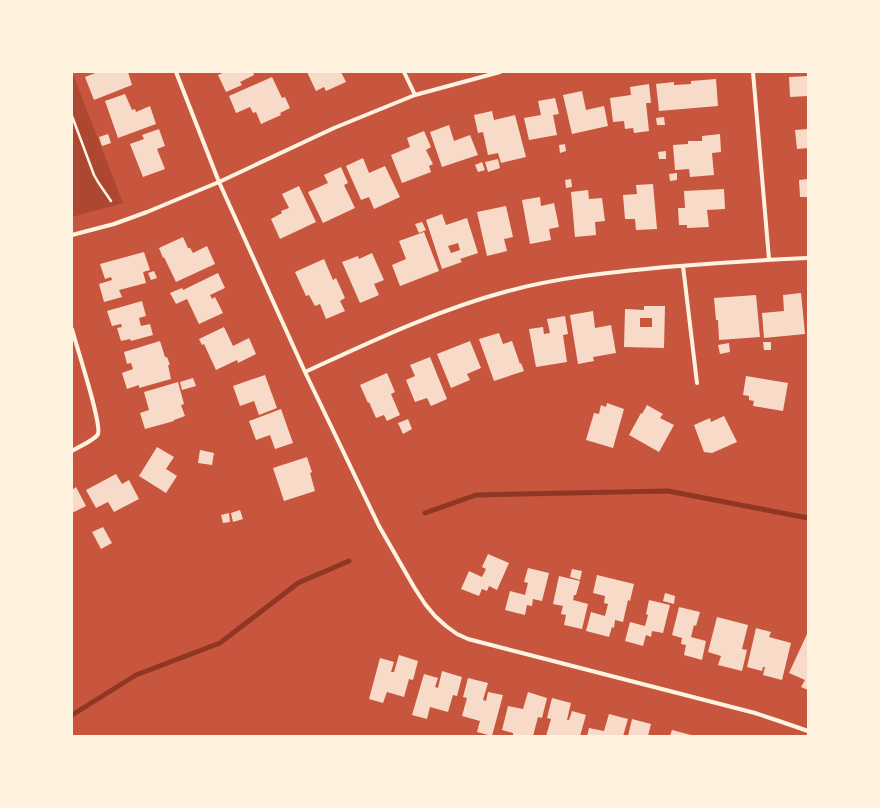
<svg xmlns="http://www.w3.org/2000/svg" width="880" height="808" font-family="Karla,sans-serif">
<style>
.green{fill:#ae4732}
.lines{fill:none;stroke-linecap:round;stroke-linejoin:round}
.stream{stroke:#8f3625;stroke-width:5}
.building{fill:#f7dbc8;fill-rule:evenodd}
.path{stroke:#fff3e0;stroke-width:2.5}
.minor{stroke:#fff3e0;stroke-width:4}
</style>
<rect width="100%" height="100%" fill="#c8553d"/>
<!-- green -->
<path class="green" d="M72,72L123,203L72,217Z"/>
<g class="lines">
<!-- stream -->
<path class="stream" d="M425,513L476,495L668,491L808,518
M72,715L136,675L220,643L298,583L349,561"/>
</g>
<!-- building -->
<path class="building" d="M98,72H128L132,85L94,100L85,77Z
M225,72H253L254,75L240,82L242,85L226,92L218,75Z
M307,72H341L346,82L326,91L324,87L316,91Z
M808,76V96L790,97L789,77Z
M272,77L282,98L285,97L290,108L280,113L281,115L261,124L256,112L253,113L250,107L236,113L229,96Z
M716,79L718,106L659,111L656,84L674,82V85L691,84V81Z
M649,84L651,103H646L649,131L634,133L633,128L625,129L624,121L613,122L610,98L631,95L630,87Z
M582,91L586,110L604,106L608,126L572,134L563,95Z
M125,94L132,110L135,109L136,112L150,106L156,124L118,138L105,101Z
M555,98L559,114L553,115L557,135L529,140L524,118L541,115L538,101Z
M492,111L494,120L515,115L526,157L501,163L498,153L488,155L483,132L478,133L474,115Z
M664,117L665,125H657L656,118Z
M449,125L454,141L470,135L478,155L442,167L430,132Z
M159,129L165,146L157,149L165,169L143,177L130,144L144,139L142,135Z
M808,129V148L797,149L795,130Z
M424,131L431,147L426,150L433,164L429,166L431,172L402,183L391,155L410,147L407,138Z
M108,134L111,143L102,146L99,137Z
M720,134L721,152L712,153L714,175L690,177L689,169L675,170L673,145L688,144V141H702V136Z
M565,144L566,151L560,153L559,145Z
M666,151V159H659L658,152Z
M363,158L369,173L385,166L400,197L374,209L369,197L361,200L346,166Z
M498,159L500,168L488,172L485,162Z
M482,162L485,170L478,172L475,165Z
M341,167L348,183L344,185L355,208L323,223L308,192L328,183L324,175Z
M677,173V180L670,181L669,174Z
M571,179L572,187L566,188L565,180Z
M808,179V197H800L799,180Z
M653,184L657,229L636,230L635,219H625L623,195L637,194L636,185Z
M299,186L316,222L280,239L271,219L282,213L281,211L289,208L282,194Z
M724,189L725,209L707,210L709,227L687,228V225H679L678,208H685L684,191Z
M588,190L589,199L602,198L605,221L595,222L596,235L575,237L571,192Z
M540,197L541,206L554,203L559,227L549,229L551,240L530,244L522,200Z
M506,206L513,237L504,239L507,251L487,256L477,212Z
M442,214L446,225L467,218L478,253L460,259L462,262L442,269L426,220ZM458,243L460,250L451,253L448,246Z
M422,222L426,230L419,233L415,224Z
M424,232L439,271L400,286L392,265L406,259L399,241Z
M183,237L188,248H190L193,253L207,246L215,264L176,282L164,257L163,258L159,248Z
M144,252L150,270L143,272L146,283L119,290L122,297L104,302L99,284L112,280L111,277L105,279L100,264Z
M372,253L384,280L374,284L379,295L360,303L342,262L358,256L359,259Z
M324,259L333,280L336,278L345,298L340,301L345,311L326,319L320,304L315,306L309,295L306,296L295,272Z
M154,271L157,278L151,280L148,273Z
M218,273L225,288L210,295L212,299L215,297L223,313L199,324L187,299L176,304L170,293L182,288L183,290Z
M801,293L805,334L764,338L762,313L784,311L783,295Z
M756,295L760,337L719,340L718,320H716L714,298Z
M142,301L146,316L139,318L141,326L150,324L153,335L131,341L130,339L121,341L117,328L122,327L121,324L112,326L107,311Z
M644,306H665L664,348L624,347L625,309L644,310ZM640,318H652V327H640Z
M593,311L595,328L611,325L616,353L593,357L594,361L578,364L570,315Z
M565,316L568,334L563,335L567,362L536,367L529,329L543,327L544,334L550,333L547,319Z
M224,327L233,346L249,338L256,354L238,363L237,360L216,370L204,344L202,345L199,339Z
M499,333L503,344L512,341L520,364L521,363L524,371L494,381L479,339Z
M160,341L165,357H167L170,365H168L171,379L139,388V385L127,389L122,373L133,369L131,363L127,364L124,352Z
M470,341L481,368L467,374L470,380L451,388L437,354Z
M763,342H771V350H764Z
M729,343L730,352L720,354L718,345Z
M430,357L447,399L431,406L427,398L415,402L406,380L415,376L410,365Z
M387,373L395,392L391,394L400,415L387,421L384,415L376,418L369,402L368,403L360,385Z
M265,375L277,408L259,415L254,401L240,406L233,386Z
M746,376L788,383L783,411L753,406L754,401L749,400V396L743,395Z
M193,378L196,386L182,390L180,382Z
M178,382L184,404L181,405L185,416L174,420V421L145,429L140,413L149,410L144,392Z
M607,403L624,409L613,448L586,440L594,413L599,414L601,405L606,407Z
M647,405L663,414L660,418L674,425L659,452L629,435L641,413L642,414Z
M281,409L293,443L275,449L270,435L256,440L249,421Z
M724,416L737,442L712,453L704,452L694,425L710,418L711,422Z
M408,419L412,429L403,434L398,423Z
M157,447L174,457L166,469L177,476L166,493L139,476Z
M200,450L214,453L212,465L198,463Z
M307,457L312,472L310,473L315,491L284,501L273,468Z
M116,474L122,484L129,480L139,499L114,512L108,502L96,508L86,490Z
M76,487L86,506L72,513V490Z
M240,510L243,519L233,522L231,513Z
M229,513L230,522L223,523L221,515Z
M103,527L112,543L101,549L92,532Z
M488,554L509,563L497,590L489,586L487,591L482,589L479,596L461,589L469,571L482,577L486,569L482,567Z
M528,568L549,573L542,601L533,599L532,606L527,605L525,615L505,610L510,591L525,595L528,583L524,582Z
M572,569L582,571L580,580L570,577Z
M597,575L634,584L630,601L628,600L623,622L615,620L614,628L612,627L609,637L586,631L591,612L605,616L608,604L604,603L605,596L593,593Z
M559,576L580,581L576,595H574L573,600L588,604L582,629L564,625L566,615L561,614L563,606L553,604Z
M665,593L675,596L674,604L663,601Z
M649,600L670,605L663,633L652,631L651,637L646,635L643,646L625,641L630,622L645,626L648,615L646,614Z
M679,607L700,612L696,626L694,625L691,637L706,641L702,660L684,655L686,645L681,644L682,638L672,635Z
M717,617L748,625L742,649L747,650L742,671L718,665L721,656L708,652Z
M756,628L771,632L769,637L791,643L782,680L763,675L765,667H763L762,671L747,667Z
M807,634H808V690L801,687L805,680L789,673Z
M399,655L418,661L413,680L409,679L404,697L387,692L383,703L369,699L380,658L394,662L391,672H394Z
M442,671L462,677L457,696L453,695L448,712L430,707L427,719L412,715L424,674L438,678L435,687L438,688Z
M468,678L488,683L483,700L486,701L488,692L503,695L492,736L477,732L480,721L462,716L467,698L463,697Z
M528,692L547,698L542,718L538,717L533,736H513V733L502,730L508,706L523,709Z
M552,698L571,703L567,720H569L572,711L586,715L580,736H546L551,719L547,718Z
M609,714L628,719L623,736H587L589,728L604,731Z
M632,719L651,724L648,736H628Z
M672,730L691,735V736H670Z"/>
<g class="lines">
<!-- path -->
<path class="path" d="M72,116L94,175L98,182L111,201"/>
<!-- minor -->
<path class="minor" d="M176,72L219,182L305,372L379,526L414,587L425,604L435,616L446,626L457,634L468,639L755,713L779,721L808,731
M404,72L415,95
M753,72L769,259
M72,235L114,224L147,212L219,182L334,128L415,95L500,72
M683,266L697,383
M72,329C76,345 102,423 98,434C95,440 78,447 72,451
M305,372C372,341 437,310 508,291C560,277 613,272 666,267C713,263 761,260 808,258"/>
</g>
<!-- border -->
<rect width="880" height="808" fill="none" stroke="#fff3e0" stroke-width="146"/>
</svg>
